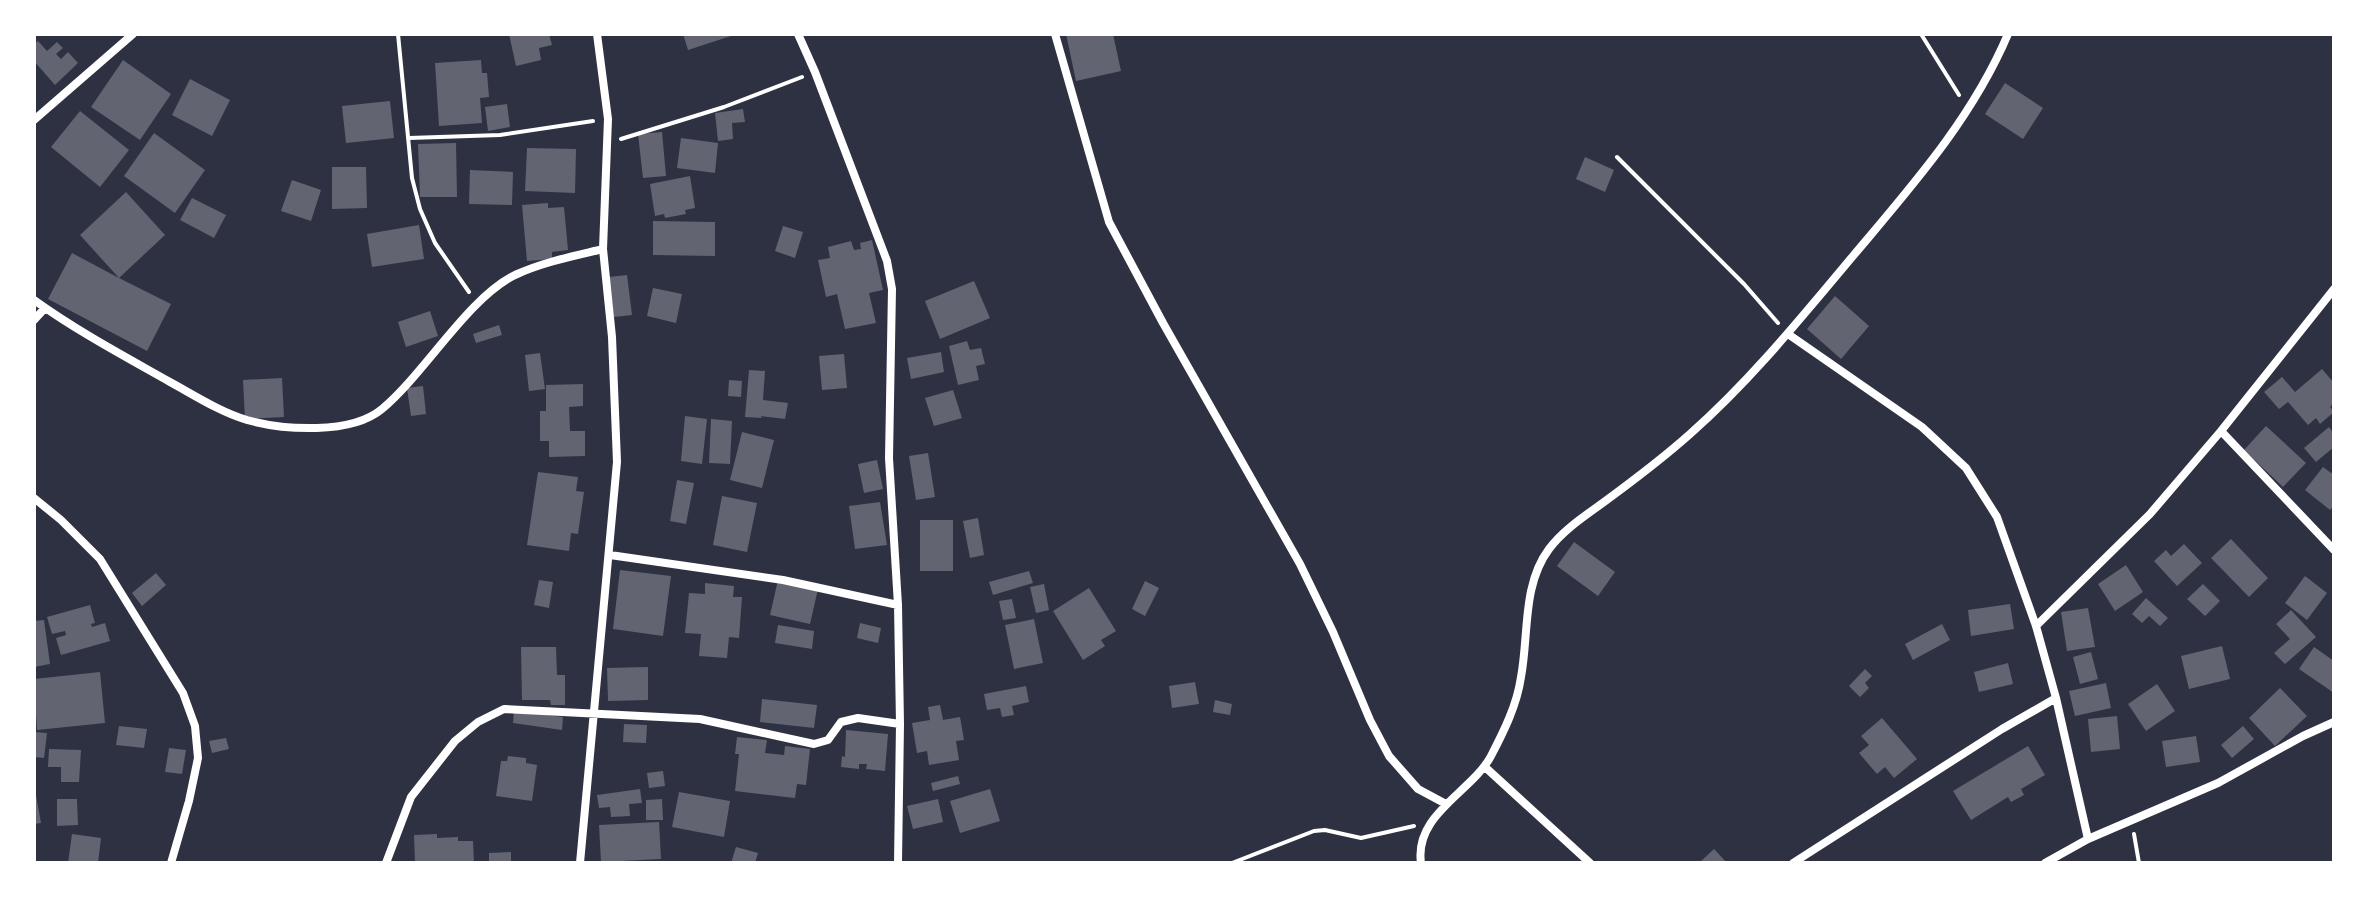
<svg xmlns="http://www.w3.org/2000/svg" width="2368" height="897" font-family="'Fira Sans',sans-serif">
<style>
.building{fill:#626471}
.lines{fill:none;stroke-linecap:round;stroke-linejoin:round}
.path{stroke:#fff;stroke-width:4}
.minor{stroke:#fff;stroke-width:8}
</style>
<rect width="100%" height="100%" fill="#2d3142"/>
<!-- building -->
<path class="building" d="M509,34H549L552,45L539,48L541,60L516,66Z
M683,34H734V35L688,50Z
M1066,34H1113L1121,71L1076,81Z
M38,41L47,51L57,42L63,48L56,54L61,59L68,52L78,63L55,85L34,61V44Z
M123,60L171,94L140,140L91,107Z
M481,60L482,73H487L489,97L480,98L482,123L439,126L435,63Z
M190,79L230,100L212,136L172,115Z
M2005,83L2043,108L2023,139L1985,114Z
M390,101L394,138L346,143L342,106Z
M507,104L510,127L488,131L485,107Z
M743,109L745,122L732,123L733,139L718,141L715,113Z
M80,111L129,150L100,187L51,147Z
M662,132L666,176L643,178L638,134Z
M154,133L205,170L175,213L124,176Z
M681,138L718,143L715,173L677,168Z
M456,143L457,197H420L418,144Z
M527,148L576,149L575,193L525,191Z
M1585,157L1614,170L1605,192L1576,179Z
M332,167H366L367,208L332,209Z
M470,170L513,172L512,205L469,204Z
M690,176L695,208L685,210L686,214L665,218L664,214L655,216L650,184Z
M292,180L321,190L311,221L281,211Z
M126,192L165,235L119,278L171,304L147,351L48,299L72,253L119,278L80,235Z
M192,198L226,215L214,238L180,220Z
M548,203V208L564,207L568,250L552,252V259L527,261L522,205Z
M653,221L715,222V256L653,255Z
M419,225L424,259L372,267L367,234Z
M783,226L803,232L795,258L775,251Z
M872,240L883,290L869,293L876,323L845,329L837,294L826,297L818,260L830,258L828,247L851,241L854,250L861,249L860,243Z
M627,275L632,315L614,317L609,277Z
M974,281L990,318L940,339L925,301Z
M653,288L682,294L676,323L647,316Z
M1835,296L1869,326L1841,359L1807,329Z
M430,311L438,336L406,347L398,322Z
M499,325L502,335L476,343L473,334Z
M967,341L970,350L981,348L985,364L976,366L979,380L958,385L949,346Z
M941,352L944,372L911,379L907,358Z
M540,353L545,389L529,391L525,355Z
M844,354L847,388L822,390L819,356Z
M2322,369L2334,383V403L2330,407L2334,412L2320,424L2316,418L2308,425L2288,402L2279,409L2264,392L2282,377L2295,392Z
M749,370L765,371L763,400L788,403L785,419L761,416L762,418L745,417Z
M282,378L284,417L245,419L243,380Z
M729,380L742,381L741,397L728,396Z
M583,384V406L569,407L570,431H585V456L549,457V441H540V411H546V385Z
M423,386L426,414L411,416L407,388Z
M953,390L962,418L934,426L925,398Z
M685,416L707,419L702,464L681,461Z
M711,419L732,421L730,464L709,463Z
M2266,426L2306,463L2283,487L2244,450Z
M2329,427L2334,434V447L2316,462L2304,448Z
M742,432L774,440L762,488L730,480Z
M928,453L935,497L916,500L909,456Z
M877,460L883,489L864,493L858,464Z
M2323,467L2334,475V505L2330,510L2305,490Z
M538,472L578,477L576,491L584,492L578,534L571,533L569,551L527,545Z
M677,480L694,483L686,524L670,521Z
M722,496L757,503L747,552L713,545Z
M880,502L887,545L855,549L849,506Z
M978,518L984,555L970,558L963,521Z
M920,520H953V571H920Z
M2231,539L2268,578L2249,597L2211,558Z
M1574,542L1615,572L1598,596L1557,566Z
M2184,544L2202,563L2177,586L2154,561L2166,550L2171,556Z
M2126,565L2143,592L2115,611L2098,584Z
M620,570L671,576L663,636L613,629Z
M1029,571L1033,583L993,595L989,582Z
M156,573L166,585L142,606L132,593Z
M2305,576L2327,593L2307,620L2285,603Z
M539,580L553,582L549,608L534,605Z
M778,580L818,589L810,624L770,615Z
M1145,581L1159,588L1145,616L1132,609Z
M705,583L734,586L733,597H742L739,638L729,637L727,658L699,656L701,634L685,633L689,593L705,594Z
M1044,584L1049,610L1036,613L1030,587Z
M2203,584L2220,601L2205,616L2187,599Z
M1089,588L1116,631L1101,640L1105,646L1083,660L1053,611Z
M2146,598L2168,618L2160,626L2149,616L2142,623L2132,614Z
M1012,599L1016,618L1003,620L999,601Z
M2010,604L2014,629L1971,636L1968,610Z
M90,605L95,623L91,624L92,627L105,623L110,641L61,655L56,638L66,635L65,631L52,634L47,617Z
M2088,608L2095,647L2067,651L2061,612Z
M2291,610L2316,637L2285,664L2274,653L2290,639L2276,624Z
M1034,619L1043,663L1014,669L1005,625Z
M44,620L50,664L34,667V621Z
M860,623L881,628L878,643L857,638Z
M1942,624L1950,640L1913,660L1905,644Z
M778,625L814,631L812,649L775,643Z
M2222,646L2230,679L2189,689L2181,656Z
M521,647H556L557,675H565V705H551L550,700H522Z
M2314,647L2334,661V693L2299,669Z
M2091,652L2098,679L2080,684L2073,657Z
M2008,663L2013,684L1979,692L1974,672Z
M648,667V700L608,701L607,668Z
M1865,669L1872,676L1865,683L1869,688L1860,697L1849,686Z
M100,672L105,723L37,730L34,679Z
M1195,682L1199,704L1172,708L1169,686Z
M2106,683L2111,708L2075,716L2069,691Z
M2157,684L2175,711L2146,731L2128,704Z
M1026,686L1029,702L1012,706L1014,715L1002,717L1000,708L987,710L984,694Z
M2280,688L2307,716L2275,746L2249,718Z
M762,699L817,705L814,728L760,722Z
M1215,700L1232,704L1230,715L1213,712Z
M940,705L943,720L960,717L964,740L956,741L959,760L929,765L927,751L917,753L912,723L930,720L928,707Z
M514,711L563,717L562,730L513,723Z
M2117,716L2120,749L2091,752L2088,719Z
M1882,718L1917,759L1894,778L1885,767L1877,774L1859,753L1869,745L1861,736Z
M624,724L647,725L646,743L623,742Z
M119,726L147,729L144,748L116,745Z
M2243,726L2254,739L2232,758L2221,745Z
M846,730L888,734L885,771L866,769L867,764H859V769L841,767L842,756L845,757Z
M34,732L47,733L44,758L34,757Z
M2196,736L2200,762L2166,767L2162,741Z
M737,737L767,740L765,753L784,755L785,746L810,749L806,785L797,784L795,798L735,791L739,754H735Z
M226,738L229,749L212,753L209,741Z
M2028,746L2045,775L2021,789L2024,795L2011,802L2008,797L1971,820L1953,791Z
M169,748L186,750L182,774L165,772Z
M49,749L81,750L79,782H61V767H48Z
M508,756L526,758V763L537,765L532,801L496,796L501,761H507Z
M663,771L665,786L649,788L647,773Z
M958,776L960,784L933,791L931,783Z
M34,784L41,823L34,824Z
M640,789L642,803L629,804L630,816L611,817L610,807L599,808L597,795Z
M990,789L1000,821L960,833L950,801Z
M679,792L730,801L724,837L672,827Z
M57,799H77L78,825L57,826Z
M662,799L663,820H646V800Z
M938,799L943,822L913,829L907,806Z
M659,822L661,859L601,862L599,825Z
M72,834L101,838L98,863H68Z
M437,834V838L458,837V841H473L474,863H415L414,835Z
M736,847L758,853L755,863H731Z
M1714,849L1727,863H1699Z
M511,852V863H489V853Z"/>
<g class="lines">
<!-- path -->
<path class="path" d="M398,34L412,178L420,209L435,243L469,292
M1921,34L1959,95
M409,138L500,135L593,121
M621,139L724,107L802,77
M1617,157L1744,284L1778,323
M2134,834L2139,863
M1232,863L1314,831L1325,830L1361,838L1414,826"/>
<!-- minor -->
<path class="minor" d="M798,34L815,72L887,261L892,289L889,458L898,605L900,724L898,863
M1055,34L1109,222L1163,323L1300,564L1333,632L1370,720L1389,756L1418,789L1446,804
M34,120L133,34
M34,300C77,331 124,356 170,382C194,395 220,412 247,420C284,430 351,435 382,409C426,372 467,299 515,275C543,262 574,256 603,249
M34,320L45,308
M1788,334L1922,427L1966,468L1997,517L2036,626L2056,698L2088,839
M2221,431L2334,550
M34,498L61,520L100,559L183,693L195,726L198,758L189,801L171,863
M610,555L783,580L898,605
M2036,626L2150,514L2221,431L2334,289
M1485,767L1590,863
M386,863L411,797L455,741L478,722L504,709L700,719L814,744L828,740L841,722L858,718L900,724
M580,863L617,462L612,337L603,249L608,119L597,34
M1421,863C1414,814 1472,792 1491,756C1504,731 1517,705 1521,677C1529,635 1522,585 1549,549C1563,530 1586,515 1604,502C1634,480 1662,459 1690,434C1750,381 1801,318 1853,256C1911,187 1972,119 2008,34
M1793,863L2002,729L2056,698
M2045,863L2088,839L2218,783L2303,736L2334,722"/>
</g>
<!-- border -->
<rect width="2368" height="897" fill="none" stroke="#ffffff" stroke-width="72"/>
</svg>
